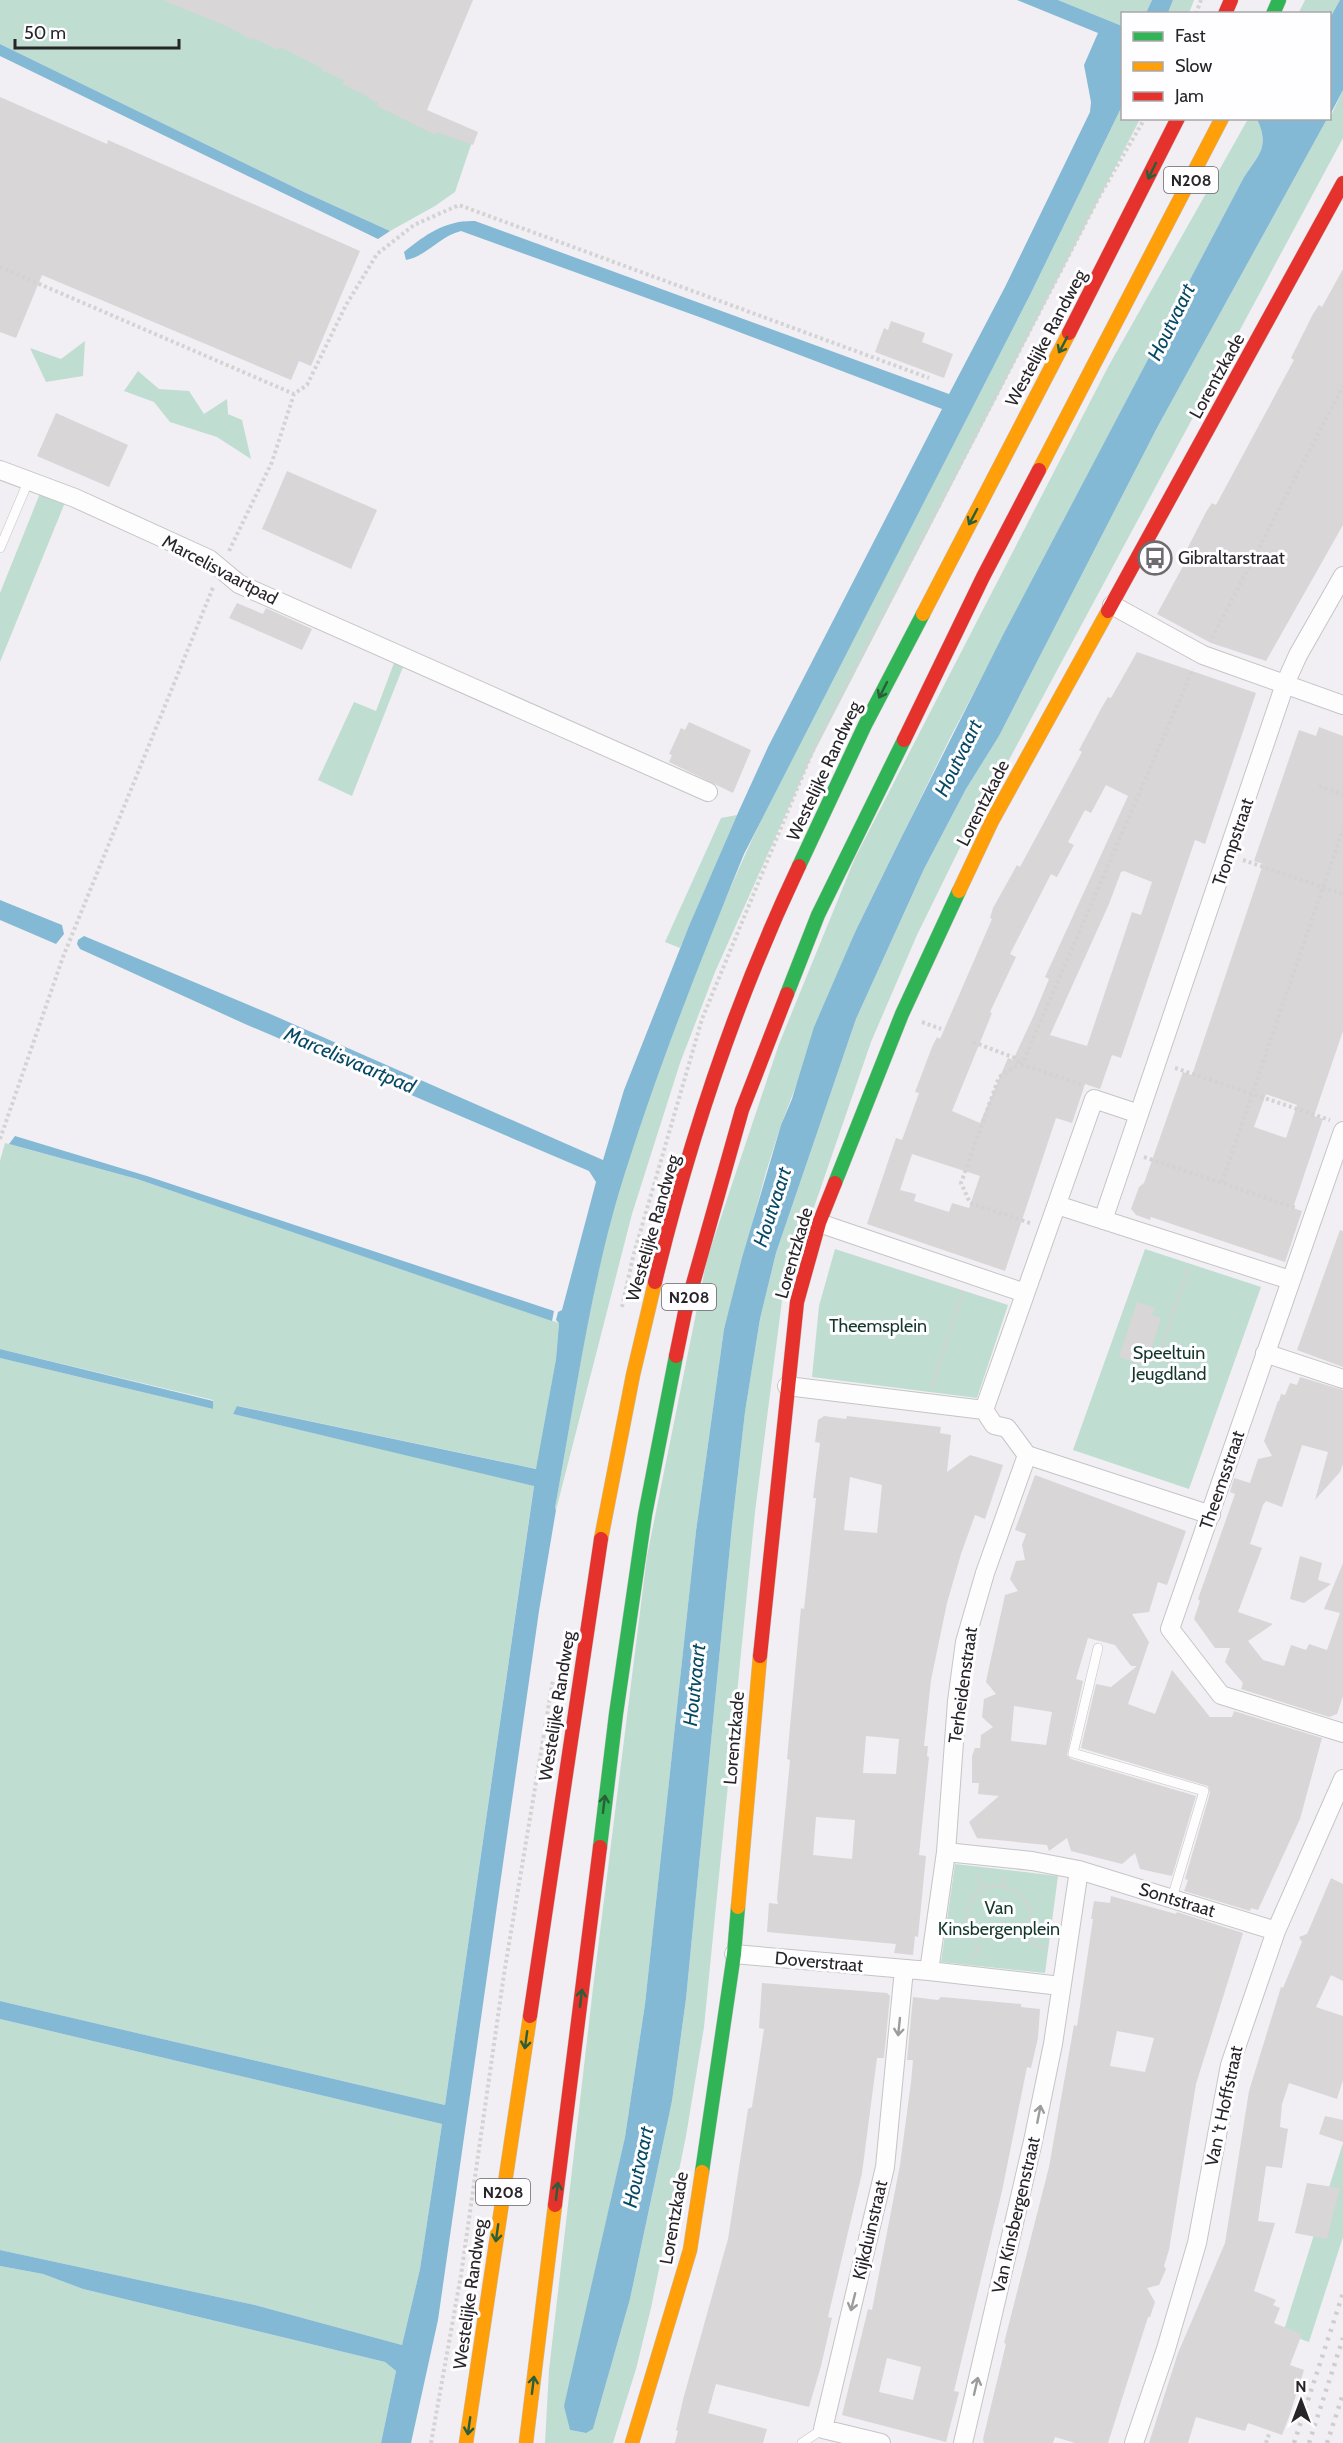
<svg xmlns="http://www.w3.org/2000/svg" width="1343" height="2443" font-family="Cabin,sans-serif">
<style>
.green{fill:#bfddd1}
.water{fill:#84b9d6}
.building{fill:#d8d6d7;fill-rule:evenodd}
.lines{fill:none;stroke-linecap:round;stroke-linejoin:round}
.lane-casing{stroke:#c6c4c6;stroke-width:10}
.street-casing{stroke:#c6c4c6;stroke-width:20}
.fast-casing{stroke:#c6c4c6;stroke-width:15}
.slow-casing{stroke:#c6c4c6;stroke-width:15}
.jam-casing{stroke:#c6c4c6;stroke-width:15}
.path{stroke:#d3d3d4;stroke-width:4;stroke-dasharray:3 3;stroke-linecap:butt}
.lane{stroke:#fdfdfd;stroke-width:9}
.street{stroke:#fdfdfd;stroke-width:18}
.fast{stroke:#30b455;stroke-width:14}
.slow{stroke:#ff9f0a;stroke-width:14}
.jam{stroke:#e5322d;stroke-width:14}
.rail{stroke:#cfcecf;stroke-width:4.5;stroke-dasharray:3 6;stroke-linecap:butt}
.oneway{stroke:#2b5e39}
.oneway2{stroke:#9d9c9d}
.labels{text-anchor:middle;stroke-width:6;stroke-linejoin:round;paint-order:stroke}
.shield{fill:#fefdff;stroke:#686668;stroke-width:1.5}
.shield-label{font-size:16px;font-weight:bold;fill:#272527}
.street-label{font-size:18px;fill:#272527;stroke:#fefdff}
.poi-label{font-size:18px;fill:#272527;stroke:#fefdff;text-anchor:start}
.park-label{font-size:18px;fill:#13382a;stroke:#fefdff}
.water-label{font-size:20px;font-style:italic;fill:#064964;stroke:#fefdff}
</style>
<rect width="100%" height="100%" fill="#f1eff3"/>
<!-- green -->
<path class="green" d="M0,0H190L475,133L455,192L435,206L390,231L304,192L0,44Z
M1058,0H1152L1146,13L1122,14V26Z
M1173,0H1194L1189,13L1168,14Z
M1305,0H1340L1330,18V14H1298Z
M1343,90V138L1010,758L971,825L917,935L871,1042L782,1300L755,1512L704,2027L686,2136L651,2308L636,2369L613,2443H545L549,2370L593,1988L647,1556L707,1259L779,1044L855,858L1108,367L1248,119H1257C1270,147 1259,154 1244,177L950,738L856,930L781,1125L766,1172L724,1329L696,1531L645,2004L625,2137L588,2303L570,2430L585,2433L593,2429L630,2299L672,2101L686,1999L732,1526L745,1412L760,1319L776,1253L856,1019L924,869L966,789L999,736L1158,426L1327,119L1330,118Z
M1122,106V118L1140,119L810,760L715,972L680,1063L632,1214L556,1510L555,1508C574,1406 588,1296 618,1196C658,1060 712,921 774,793L1030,295Z
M85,341L83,376L46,382L30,348L61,359Z
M138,371L159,389L189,391L204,414L227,399L228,414L242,420L251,459L217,437L170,422L154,402L124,391Z
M41,491L66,500L0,662V593Z
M394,663L403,667L352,796L318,780L354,702L376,711Z
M737,815L680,948L665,942L721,818Z
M5,1143L137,1179L559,1323L556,1359L537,1469L238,1406L233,1414L534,1485L445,2105L0,2001V1358L213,1409V1400L0,1349V1161Z
M835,1249L1008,1305L977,1398L812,1377L819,1306Z
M1145,1249L1261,1287L1189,1489L1073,1450Z
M955,1864L1058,1876L1045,1973L941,1962Z
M0,2019L442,2124L420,2269L402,2345L255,2305L0,2250Z
M1343,2143V2237L1309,2342L1283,2333Z
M0,2266L43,2274L83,2289L385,2362L396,2371L381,2443H0Z"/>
<!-- water -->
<path class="water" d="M1017,0H1058L1122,26V106L1030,295L744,854C698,966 653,1080 618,1196C589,1295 574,1406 555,1508L556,1510L539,1611L438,2320L411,2443H381L396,2371L385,2362L83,2289L43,2274L0,2266V2250L255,2305L402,2345L420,2269L442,2124L0,2019V2001L445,2105L534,1486L233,1414L237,1406L536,1469L556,1359L559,1323L556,1320L558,1312L562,1310L596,1182L589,1171L245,1024L80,949L77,944L78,940L84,936L268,1013L603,1160L624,1090L689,926L737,815L768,747L942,409L702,318L461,231C440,236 427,256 406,260L404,252C426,234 446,220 475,221L949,394L1005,287L1090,112L1091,102L1084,65L1098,33Z
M1152,0H1173L1168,13H1146Z
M1340,0H1343V90L1330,115V18Z
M0,44L304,192L390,231L378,239L0,56Z
M1257,119H1327L1158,426L999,736L966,789L924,869L856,1019L776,1253L760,1319L745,1412L732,1526L686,1999L672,2101L630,2299L593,2429L586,2433L570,2430L564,2406L625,2137L645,2004L696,1531L724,1329L742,1258L781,1125L792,1099L814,1027L856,930L902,836L1003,635L1244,177C1259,154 1270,147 1257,119Z
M0,900L62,925L64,934L56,944L0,920Z
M15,1136L147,1176L554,1311L552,1321L137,1179L9,1144Z
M0,1349L213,1401V1409L0,1358Z"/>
<!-- building -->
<path class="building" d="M163,0H473L427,110L478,132L473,145L436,132L435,135L377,106L378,103L368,98L369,97L342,84L344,80L322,71L323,69L280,47L278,50L253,38L252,40L228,27Z
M0,97L107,144L108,140L360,251L311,366L299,361L291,380L42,275L16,338L0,332Z
M1343,269V525L1266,661L1211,643L1157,614L1188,557L1184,555L1206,512L1212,503L1216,505L1294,360L1291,358L1313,314L1319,305L1322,307Z
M891,321L925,333L922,342L953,354L944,378L875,352L884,328L888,330Z
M56,413L128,445L109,487L37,456Z
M287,471L377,510L351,569L262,529Z
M237,603L263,614L266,608L312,629L302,650L229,618Z
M1137,652L1256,693L1205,844L1195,840L1121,1058L1112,1055L1100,1089L1085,1084L1072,1123L1056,1118L1005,1271L867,1224L896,1138L902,1140L910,1118L919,1093L915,1092L932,1047L937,1037L940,1039L992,919L990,918L993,908L1017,865L1020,867L1082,752L1079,750L1102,707L1108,697L1111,698ZM1106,785L1128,796L1045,977L1049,979L1034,1015L1013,1060L1008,1058L980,1123L952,1111L992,1013L990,1012L1016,957L1010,954L1051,874L1057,877L1074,845L1068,842L1085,810L1091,813ZM1124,871L1152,882L1141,915L1132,912L1087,1046L1050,1035L1109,904L1121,872ZM912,1154L980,1176L969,1208L952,1203L949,1212L914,1201L916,1194L900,1190Z
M689,722L751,750L733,793L669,762L672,755L669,754L681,728L685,730Z
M1319,727L1343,736V1031L1314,1116L1323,1119L1293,1208L1302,1211L1285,1262L1151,1217L1150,1220L1136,1215L1131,1209L1139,1187L1144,1183L1183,1072L1192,1075L1263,864L1254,861L1299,730L1316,736ZM1266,1094L1297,1105L1286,1138L1254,1127Z
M1340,1230L1343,1231V1367L1297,1350Z
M1137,1302L1155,1308L1152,1315L1161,1318L1146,1366L1119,1357Z
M1300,1377L1343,1390V1464L1340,1472L1315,1500L1328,1452L1302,1445L1282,1507L1266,1501L1263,1505L1250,1544L1262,1548L1238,1612L1273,1624L1248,1641L1263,1660L1284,1666L1291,1645L1306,1650L1309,1644L1327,1650L1340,1613L1324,1609L1343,1563V1696L1337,1714L1329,1717L1241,1689L1243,1683L1225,1662L1230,1648H1215L1194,1619L1200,1601L1198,1599L1235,1494L1230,1492L1234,1478L1250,1483L1258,1459L1272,1456L1264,1441L1278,1401H1279L1281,1394L1285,1395L1290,1383L1297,1385Z
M824,1416L846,1419L847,1416L941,1427L940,1433L951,1435L947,1472L970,1455L1003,1465L985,1519L975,1515L961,1554L947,1603L931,1680L924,1746H928L927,1756L929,1757L919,1855L926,1856L918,1937L915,1936L913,1955L894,1953L896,1944L767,1932L769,1903L778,1904L777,1899L790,1760L787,1759L801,1608L804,1609L816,1498H813L820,1443L815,1442L818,1420ZM850,1477L882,1485L877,1533L844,1530ZM866,1736L899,1739L896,1774L863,1773ZM816,1817L855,1820L852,1859L813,1855Z
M1035,1475L1186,1531L1167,1585L1158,1582L1149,1612L1132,1614L1149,1642L1128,1704L1155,1714L1172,1670L1210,1717H1232L1234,1711L1322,1738L1300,1819L1258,1910L1251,1908L1250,1911L1184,1891L1188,1880L1185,1879L1210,1793L1208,1786L1081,1748L1096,1684L1111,1687L1137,1666H1131L1115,1645L1088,1638L1076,1679L1083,1681L1067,1755L1071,1759L1196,1796L1172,1876L1140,1869L1135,1853L1122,1864L1071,1851L1067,1838L1049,1851L1047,1845L977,1838L969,1822L999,1796L978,1794L979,1783H972V1756L975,1748H980L981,1735L993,1727L982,1717L984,1699L996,1694L986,1682L988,1672L1005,1595L1018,1591L1010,1579L1016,1561L1025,1560L1022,1545L1026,1534L1015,1530ZM1014,1706L1052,1712L1046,1745L1011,1741Z
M1300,1556L1322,1563L1318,1580L1331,1584L1304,1603L1290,1599Z
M1331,1878L1343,1884V1981L1331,1975L1316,2007L1343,2016V2080L1337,2099L1289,2083L1282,2104L1280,2127L1288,2129L1282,2168L1266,2166L1258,2221L1275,2223L1254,2291L1276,2300L1273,2305L1280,2308L1274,2323L1302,2334L1290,2365L1304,2370L1289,2417L1282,2435L1248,2423L1245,2431L1196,2417L1188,2443H1149L1178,2353L1225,2243L1249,2091L1281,1987L1283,1988L1302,1942L1299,1937L1307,1934Z
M1111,1896L1176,1914L1177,1912L1243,1933L1196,2084L1169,2250L1164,2266L1166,2269L1159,2285L1147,2288L1155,2302L1150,2317H1148L1108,2443H1075L1055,2437L1053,2443H984L983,2439L1006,2344L1004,2343L1049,2167L1074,2025L1077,2026L1093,1919H1091L1094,1901L1110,1903ZM1117,2031L1154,2038L1145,2072L1110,2066Z
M762,1983L887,1993L890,1996L884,2058H877L862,2173L828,2317L832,2318L821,2366L809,2407L716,2384L708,2413L767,2429L763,2443H675L678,2431L676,2430L684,2396L728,2239L748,2109L752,2107L764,2029L759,2028Z
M913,1997L938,2000L941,1997L1021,2004V2007L1040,2009L1038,2038L1031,2068L1027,2067L1002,2191L954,2391L959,2392L946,2442L842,2415L868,2309L872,2310L900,2165L911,2082L913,2060H907ZM887,2358L921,2367L913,2400L879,2392Z
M1325,2116L1343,2120V2142L1319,2134Z
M1307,2183L1340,2188L1327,2239L1295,2233Z"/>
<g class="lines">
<!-- lane casing -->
<g class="lane-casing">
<path id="lane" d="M0,548L28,482
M1098,1648L1073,1753L1204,1791L1172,1898
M802,2443L823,2429"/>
</g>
<!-- street casing -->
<g class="street-casing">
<path id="street" d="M0,470L75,498L209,559L239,584L708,792
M1112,605L1203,655L1343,705
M1343,1131L1170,1629L1221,1695L1343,1733
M1057,1205L1290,1280
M1103,1220L1285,684L1298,655L1343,576
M819,1223L1025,1293
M1265,1353L1343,1379
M787,1386L984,1410L994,1425L1007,1428L1027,1455L1211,1515
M984,1410L1094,1099L1139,1114
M946,1852L1032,1861L1079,1870L1276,1931
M734,1954L929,1971L1061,1986
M929,1971L946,1852L957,1701L965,1642L985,1573L1027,1455
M881,2443L823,2429L885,2167L904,1969
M963,2443L1033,2141L1053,2044L1079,1870
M1134,2443L1166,2349L1197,2243L1230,2065L1276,1931L1343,1779"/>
</g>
<!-- fast casing -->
<g class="fast-casing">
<path id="fast" d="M1273,14L1279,0
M799,866L865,725L923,614
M787,994L818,915L904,740
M835,1183L902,1014L959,891
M600,1847L616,1714L645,1515L676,1356
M702,2172L734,1954L738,1907"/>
</g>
<!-- slow casing -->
<g class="slow-casing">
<path id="slow" d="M1039,470L1222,118
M923,614L1069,333
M959,891L992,821L1108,611
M601,1539L633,1375L655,1282
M738,1907L760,1656
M466,2443L530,2016
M526,2443L555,2205
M632,2443L690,2250L702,2172"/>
</g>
<!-- jam casing -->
<g class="jam-casing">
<path id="jam" d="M1225,14L1231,0
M1069,333L1178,118
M1108,611L1343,183
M904,740L983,577L1039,470
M655,1282C689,1141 737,997 799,866
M676,1356L685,1312L742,1110L787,994
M760,1656L797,1302L819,1223L835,1183
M530,2016L601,1539
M555,2205L600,1847"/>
</g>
<!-- path -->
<path class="path" d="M1196,14L1201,0
M0,267L294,394
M229,551L272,462L294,394L307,385L346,305L377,254L414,225L459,205L929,378
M1212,638L1343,386
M1319,786L1343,795
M1243,860L1343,894
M922,1022L941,1029
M973,1042L1015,1058L1020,1064L1083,1085
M1175,1068L1330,1120
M0,1139L63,957L214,585
M1144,1157L1296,1208
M1222,1182L1343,829
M1030,1223L970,1203L961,1183L999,1077L1023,1062L1193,669
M622,1307L633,1257L702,1019L816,743L1099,197L1145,118
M1160,1352L1189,1267
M932,1386L963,1290
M976,1874L984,1889
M1004,1877L1003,1886C1028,1891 1038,1918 1025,1939L1048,1949
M952,1935L969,1931
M972,1957L980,1948C958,1923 964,1884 1003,1886
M431,2443L461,2275L504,1974L553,1680
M1266,2443L1269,2434"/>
<!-- lane -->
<use href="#lane" class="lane"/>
<!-- street -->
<use href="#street" class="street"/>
<!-- fast -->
<use href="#fast" class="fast"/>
<!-- slow -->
<use href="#slow" class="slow"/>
<!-- jam -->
<use href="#jam" class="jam"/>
<!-- rail -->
<path class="rail" d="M1294,2443L1343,2293
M1309,2443L1343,2338
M1327,2443L1343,2394"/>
</g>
<!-- one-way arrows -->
<defs><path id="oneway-shaft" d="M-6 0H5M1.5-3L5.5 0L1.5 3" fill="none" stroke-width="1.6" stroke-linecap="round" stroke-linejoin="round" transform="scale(1.5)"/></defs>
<g class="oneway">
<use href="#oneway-shaft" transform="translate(1152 171) rotate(116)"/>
<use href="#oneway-shaft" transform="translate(1063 345) rotate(118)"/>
<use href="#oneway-shaft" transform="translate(973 517) rotate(118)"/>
<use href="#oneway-shaft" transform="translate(883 690) rotate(117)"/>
<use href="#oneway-shaft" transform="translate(604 1804) rotate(-83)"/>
<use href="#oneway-shaft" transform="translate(581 1998) rotate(-83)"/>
<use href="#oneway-shaft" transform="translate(526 2040) rotate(98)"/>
<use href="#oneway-shaft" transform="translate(557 2191) rotate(-83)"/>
<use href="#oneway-shaft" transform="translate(497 2233) rotate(98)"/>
<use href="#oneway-shaft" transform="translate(533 2385) rotate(-83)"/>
<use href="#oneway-shaft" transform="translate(469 2426) rotate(98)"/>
</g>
<g class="oneway2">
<use href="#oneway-shaft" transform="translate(899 2027) rotate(96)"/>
<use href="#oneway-shaft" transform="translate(1039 2114) rotate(-79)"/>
<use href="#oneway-shaft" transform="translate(853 2302) rotate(104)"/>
<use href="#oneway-shaft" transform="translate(976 2386) rotate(-77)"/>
</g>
<!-- icons -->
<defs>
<g id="bus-ring" transform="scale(1.725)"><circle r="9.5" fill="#fefdff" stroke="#6e6c6e" stroke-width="1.5"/><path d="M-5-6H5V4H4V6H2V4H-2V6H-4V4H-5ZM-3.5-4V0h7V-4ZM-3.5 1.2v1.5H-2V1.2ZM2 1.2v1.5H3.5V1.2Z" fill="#6e6c6e"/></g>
</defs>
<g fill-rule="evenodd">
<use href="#bus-ring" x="1155" y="558"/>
</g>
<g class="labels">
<!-- shield labels -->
<g class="shield">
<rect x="1164" y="167" width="54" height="26" rx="4.5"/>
<rect x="662" y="1284" width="54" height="26" rx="4.5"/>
<rect x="476" y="2179" width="54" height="26" rx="4.5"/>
</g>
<g class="shield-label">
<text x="1191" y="186">N208</text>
<text x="689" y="1303">N208</text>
<text x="503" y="2198">N208</text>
</g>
<!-- street labels -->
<g class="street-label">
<text transform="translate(1046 338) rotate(-62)" y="6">Westelijke Randweg</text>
<text transform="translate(1217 376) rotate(-61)" y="6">Lorentzkade</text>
<text transform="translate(220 570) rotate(28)" y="6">Marcelisvaartpad</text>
<text transform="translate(824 771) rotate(-65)" y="6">Westelijke Randweg</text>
<text transform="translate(983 803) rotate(-63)" y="6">Lorentzkade</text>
<text transform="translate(1233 842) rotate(-71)" y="6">Trompstraat</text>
<text transform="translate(653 1228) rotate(-74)" y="6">Westelijke Randweg</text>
<text transform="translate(794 1253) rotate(-74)" y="6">Lorentzkade</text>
<text transform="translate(1222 1480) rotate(-71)" y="6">Theemsstraat</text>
<text transform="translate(963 1685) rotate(-82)" y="6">Terheidenstraat</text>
<text transform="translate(557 1706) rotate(-81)" y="6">Westelijke Randweg</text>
<text transform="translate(734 1738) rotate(-85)" y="6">Lorentzkade</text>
<text transform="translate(1177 1900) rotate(17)" y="6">Sontstraat</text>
<text transform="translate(819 1962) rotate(5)" y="6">Doverstraat</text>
<text transform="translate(1224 2106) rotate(-78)" y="6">Van 't Hoffstraat</text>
<text transform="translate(1016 2215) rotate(-77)" y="6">Van Kinsbergenstraat</text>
<text transform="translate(674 2218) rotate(-80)" y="6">Lorentzkade</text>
<text transform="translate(870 2230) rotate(-77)" y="6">Kijkduinstraat</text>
<text transform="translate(470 2294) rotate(-82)" y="6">Westelijke Randweg</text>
</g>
<!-- poi labels -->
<g class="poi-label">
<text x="1178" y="564">Gibraltarstraat</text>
</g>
<!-- park labels -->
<g class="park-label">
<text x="878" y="1332">Theemsplein</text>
<text x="1169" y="1359">Speeltuin<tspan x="1169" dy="21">Jeugdland</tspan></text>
<text x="999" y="1914">Van<tspan x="999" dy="21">Kinsbergenplein</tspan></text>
</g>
<!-- water labels -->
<g class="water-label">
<text transform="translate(1171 322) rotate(-64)" y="7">Houtvaart</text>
<text transform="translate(958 758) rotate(-64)" y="7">Houtvaart</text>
<text transform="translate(350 1060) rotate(23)" y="7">Marcelisvaartpad</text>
<text transform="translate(772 1207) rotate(-72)" y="7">Houtvaart</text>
<text transform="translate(694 1685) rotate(-84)" y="7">Houtvaart</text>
<text transform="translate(638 2167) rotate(-78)" y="7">Houtvaart</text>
</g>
</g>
<!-- legend -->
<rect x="1121" y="12" width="210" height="108" fill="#fefdff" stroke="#a8a7a9" stroke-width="1.5"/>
<rect x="1133" y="32" width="30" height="9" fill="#30b455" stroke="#a8a7a9" stroke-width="1.5"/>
<text x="1175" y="42" font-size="18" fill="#272527">Fast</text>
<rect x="1133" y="62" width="30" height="9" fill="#ff9f0a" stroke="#a8a7a9" stroke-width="1.5"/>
<text x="1175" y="72" font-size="18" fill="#272527">Slow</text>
<rect x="1133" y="92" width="30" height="9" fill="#e5322d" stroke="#a8a7a9" stroke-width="1.5"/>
<text x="1175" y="102" font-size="18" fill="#272527">Jam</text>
<!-- north arrow -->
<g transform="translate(1301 2401)" stroke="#fefdff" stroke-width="4.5" paint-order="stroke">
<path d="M0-4.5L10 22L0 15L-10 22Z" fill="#272527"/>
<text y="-9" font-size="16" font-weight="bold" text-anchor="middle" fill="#272527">N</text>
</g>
<!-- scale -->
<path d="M15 39v9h164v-9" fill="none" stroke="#272527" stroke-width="3"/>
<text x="24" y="39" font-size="18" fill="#272527" stroke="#fefdff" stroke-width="4.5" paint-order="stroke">50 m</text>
</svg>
